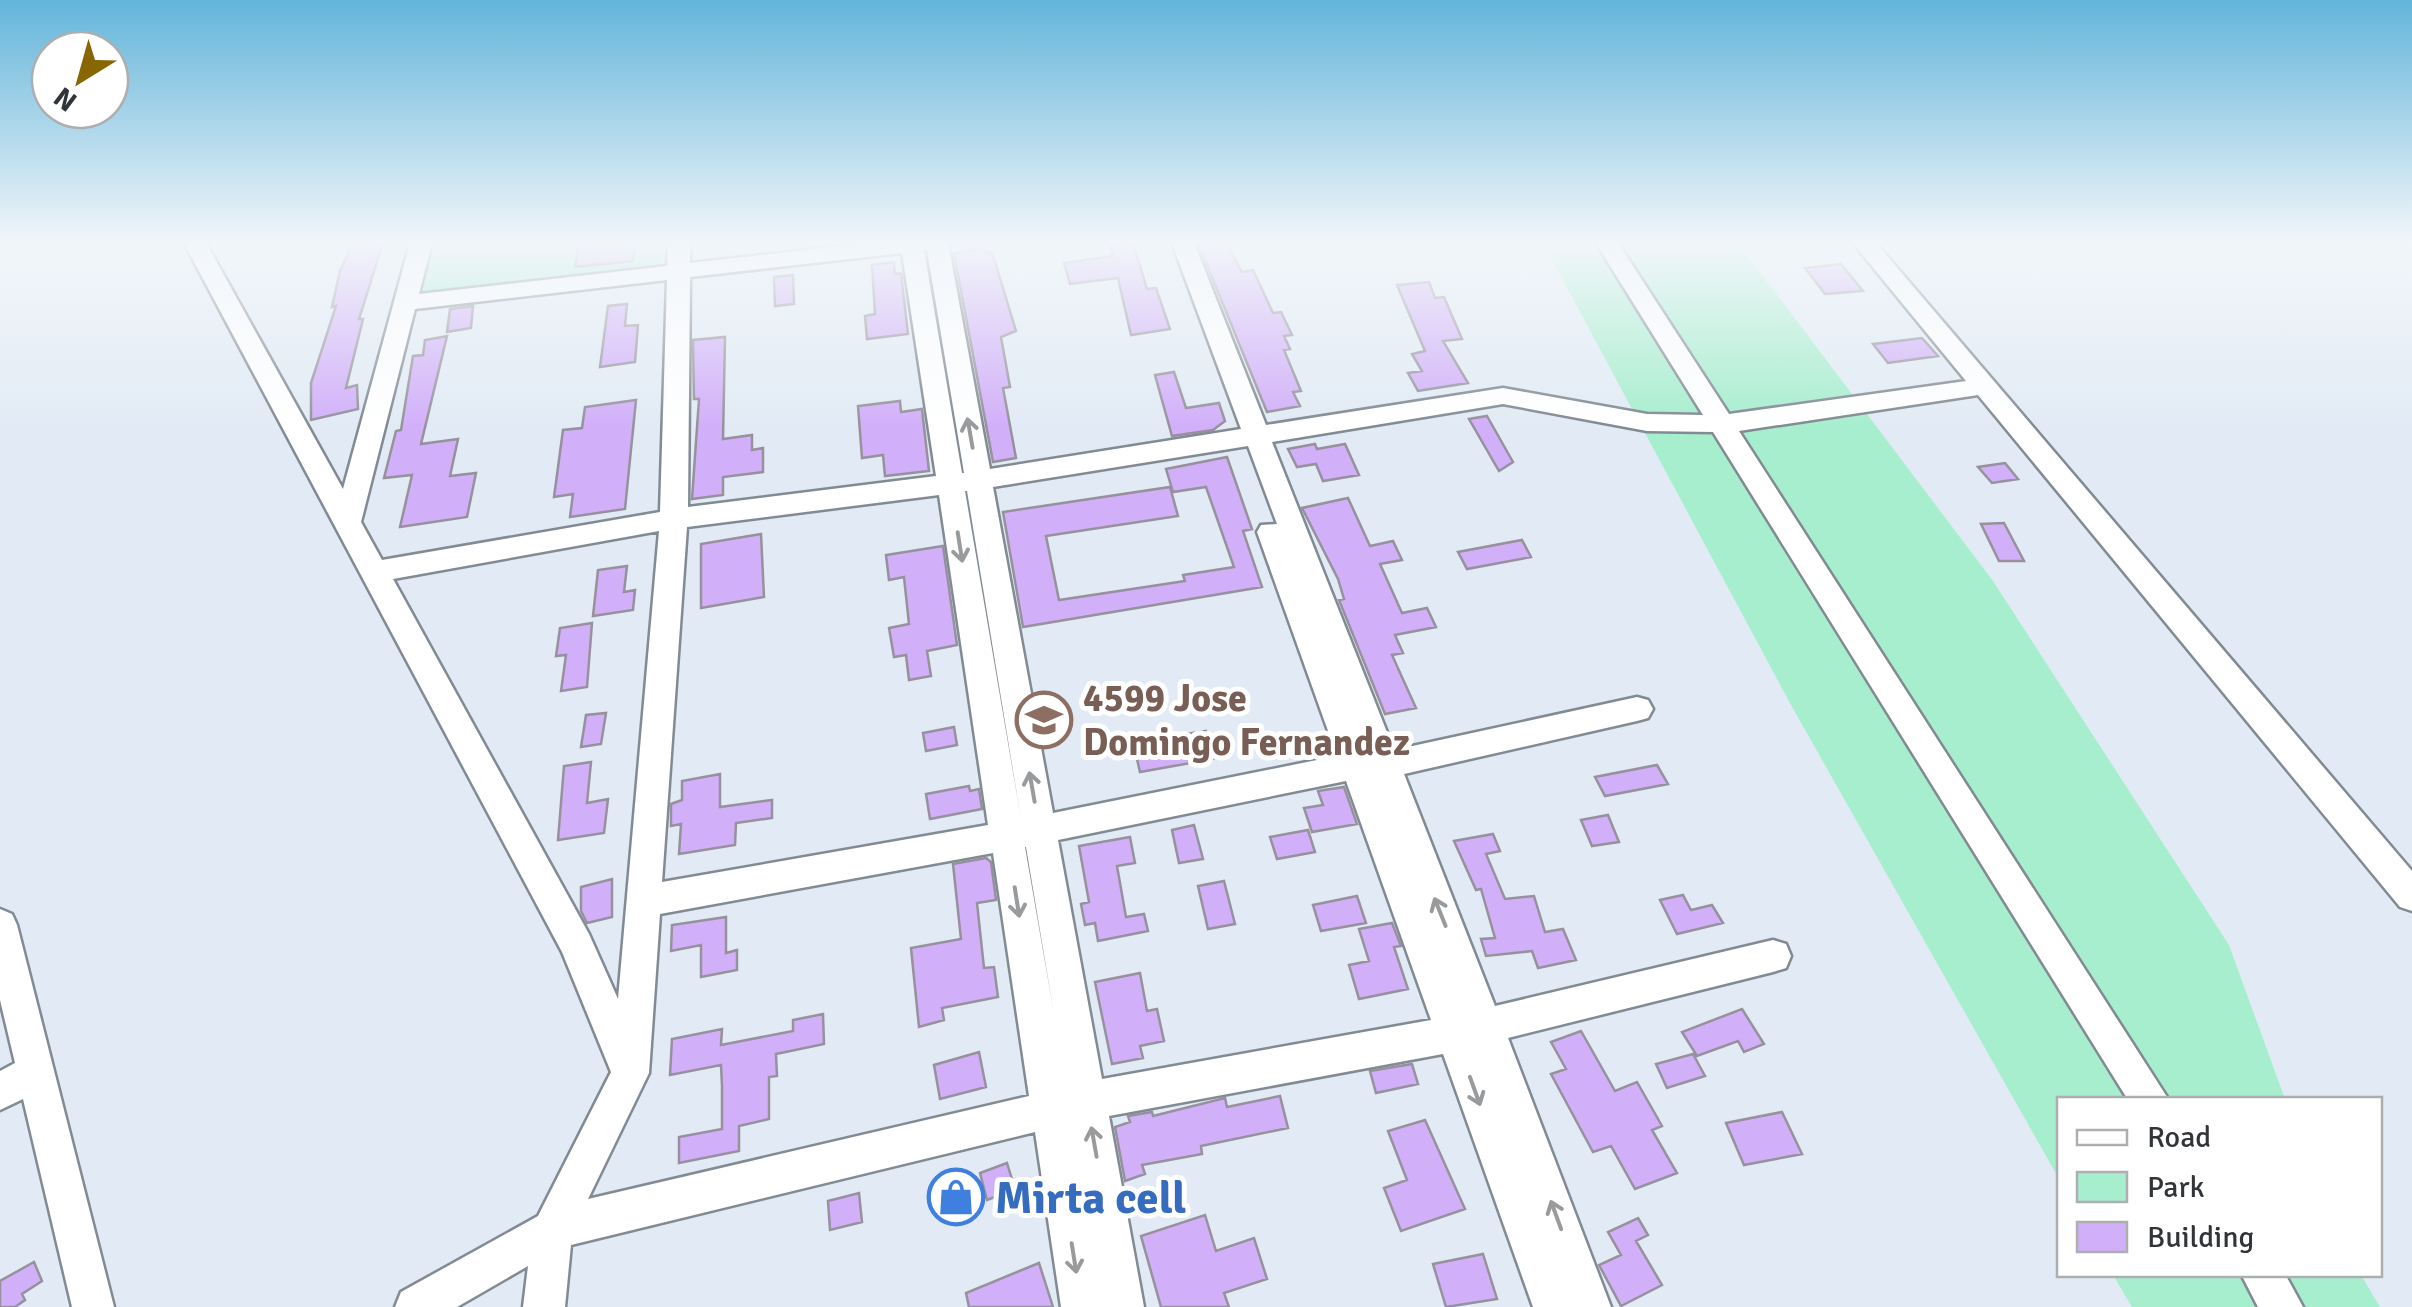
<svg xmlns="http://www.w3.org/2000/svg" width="2412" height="1307" font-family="Signika,sans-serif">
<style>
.green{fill:#a7eece}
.building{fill:#d2b0f9;stroke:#96919c;stroke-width:2.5}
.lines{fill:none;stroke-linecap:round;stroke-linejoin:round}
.minor-casing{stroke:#828a93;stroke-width:5}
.minor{fill:#fff;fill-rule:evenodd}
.oneway{stroke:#989a9c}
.labels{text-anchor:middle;stroke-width:10;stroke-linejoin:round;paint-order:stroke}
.education-label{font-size:38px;font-weight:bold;fill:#785e54;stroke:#fff;text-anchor:start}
.near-shop-label{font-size:45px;font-weight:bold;fill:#366cbe;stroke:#fff;text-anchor:start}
</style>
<rect width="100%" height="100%" fill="#e2ebf5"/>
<!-- green -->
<path class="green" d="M434,243H663L662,266L420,296Z
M1543,243H1738L1993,581L2229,945L2285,1099L2060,1100L2059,1179L1791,705Z
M2113,1275H2361L2380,1307H2132Z"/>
<!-- building -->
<path class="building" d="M353,243H383L359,319H363L346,388L357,385L358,409L311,420V383L336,306L332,307L340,271Z
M579,243H635L633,261L575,267Z
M1133,243L1147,289L1156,288L1170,329L1131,335L1118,278L1070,284L1064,263L1113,256L1110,246Z
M1198,243H1226L1242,272L1253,270L1273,313L1281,312L1292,335L1284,336L1290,349L1284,350L1301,391L1293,392L1300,406L1267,412Z
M985,248L987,253L992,252L1016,331L1001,337L1010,387L1003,388L1016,458L993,462L954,253Z
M894,262L895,274L901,273L908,334L867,339L865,316L875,314L872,265Z
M1841,264L1863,291L1825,294L1805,268Z
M793,275L794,304L775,306L774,277Z
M1429,282L1435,298L1444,297L1462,339L1443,341L1468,383L1418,391L1408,373L1422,371L1412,354L1425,351L1397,285Z
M627,304L625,326L638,325L635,362L600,367L608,306Z
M473,306L471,328L447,332L450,309Z
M447,336L421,444L458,439L450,476L476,473L467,517L400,527L412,475L384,478L396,431L401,430L413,356L423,355L425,340Z
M725,337L723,439L752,435V450L763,448V472L723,477V495L692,499L699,399H694L693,340Z
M1922,338L1938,356L1888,363L1873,344Z
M1174,372L1186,408L1219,403L1225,421L1213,430L1172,436L1155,375Z
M636,400L625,509L570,517L573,494L554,497L563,430L582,428L585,407Z
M900,401L901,412L922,409L929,471L885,476L883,455L862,458L858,406Z
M1487,416L1513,462L1499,471L1469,419Z
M1315,444L1317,449L1345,444L1359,475L1323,481L1316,464L1297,467L1288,449Z
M1227,457L1252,529L1243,531L1262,587L1023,627L1003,512L1170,487L1178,516L1046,536L1059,600L1185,581L1183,575L1234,567L1206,487L1173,492L1166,469Z
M2005,463L2018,479L1992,483L1978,467Z
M1348,498L1370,546L1393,541L1402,560L1380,564L1402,613L1427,608L1436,627L1395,635L1403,653L1392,655L1416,708L1385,714L1339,600L1344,599L1338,579L1302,508Z
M2004,523L2024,561H1999L1981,524Z
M761,534L764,597L701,608V544Z
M1522,540L1531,557L1467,569L1458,552Z
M943,546L957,645L927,651L931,676L909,680L906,655L894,657L889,628L909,624L904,577L889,580L886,555Z
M627,566L624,592L635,590L633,610L593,616L598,570Z
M592,623L587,687L561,691L566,655L556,656L560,628Z
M606,713L601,744L581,747L586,715Z
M954,727L957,745L926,751L923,733Z
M1206,731L1213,759L1140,772L1133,742Z
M591,762L587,803L608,799L604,833L558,840L564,766Z
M1657,765L1668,784L1605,796L1595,777Z
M720,774V807L772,800V818L736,823L735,845L679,854L681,824L671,826V804L682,800V781Z
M969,786L970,791L979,789L982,809L930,819L926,794Z
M1344,787L1357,824L1312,832L1304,808L1323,805L1318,791Z
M1608,815L1619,842L1592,846L1581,820Z
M1194,825L1203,859L1179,863L1172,830Z
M1308,830L1315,852L1277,859L1270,837Z
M1493,834L1500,851L1486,854L1505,899L1534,896L1545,932L1563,929L1576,960L1538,968L1532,951L1486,956L1481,939L1495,938L1481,889L1476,890L1454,841Z
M1130,837L1135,863L1117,866L1126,917L1144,914L1148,931L1098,941L1095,923L1085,925L1081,904L1089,902L1079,846Z
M986,858L991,862L996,900L977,903L984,968L994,967L998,997L942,1008L944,1020L919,1027L911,948L961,939L953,864Z
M612,879V917L587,923L581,911V887Z
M1224,881L1235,924L1208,929L1198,886Z
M1683,895L1691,910L1712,905L1723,923L1677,934L1660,900Z
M1357,896L1366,923L1321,931L1313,905Z
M726,917V953L737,950V970L701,977V945L671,951L672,925Z
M1392,923L1401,946L1394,947L1408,989L1359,999L1349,965L1369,961L1359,929Z
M1140,973L1147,1011L1157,1009L1164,1041L1140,1046L1143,1058L1112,1064L1095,982Z
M1742,1009L1764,1044L1744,1052L1738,1041L1697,1056L1682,1032Z
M823,1014L824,1044L776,1054L777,1076L769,1077V1119L739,1126V1151L679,1163V1137L722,1129V1086L721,1065L670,1075L672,1039L722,1029L721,1045L793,1031V1020Z
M1581,1031L1615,1091L1637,1082L1662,1126L1652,1130L1677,1173L1635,1189L1611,1146L1593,1152L1551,1074L1566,1069L1551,1042Z
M979,1052L986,1087L940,1099L934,1065Z
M1693,1054L1705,1076L1667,1088L1656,1064Z
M1412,1064L1418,1084L1376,1093L1370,1071Z
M1280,1096L1288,1128L1201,1146L1202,1154L1142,1165L1145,1174L1125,1181L1115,1127L1130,1122L1128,1116L1152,1112L1153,1116L1225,1098L1227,1107Z
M1782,1112L1802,1154L1744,1165L1726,1123Z
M1425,1120L1465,1209L1401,1231L1384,1188L1407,1180L1388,1131Z
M1007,1163L1015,1189L987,1200L980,1173Z
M859,1193L862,1222L830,1230L828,1201Z
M1205,1215L1216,1251L1254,1238L1267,1279L1224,1293L1229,1307H1161L1141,1236Z
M1638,1218L1648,1235L1636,1241L1662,1285L1621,1306L1599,1265L1621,1255L1608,1232Z
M1483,1254L1497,1299L1446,1307L1433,1264Z
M34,1262L42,1281L22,1294L25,1300L15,1307H0V1281Z
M1039,1263L1053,1307H969L966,1293Z"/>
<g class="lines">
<!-- minor casing -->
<g class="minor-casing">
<path id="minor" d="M184,243H206L343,489L410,243H432L419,294L667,266L668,243H690V263L868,243H948L990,469L1241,429L1172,243H1194L1266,425L1503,388L1647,414L1703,415L1596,243H1618L1729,414L1966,381L1853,243H1876L2412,871V911L2400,907L1978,395L1739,431L2169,1100H2128L1713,432L1647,431L1503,404L1272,442L1394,750L1637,697L1648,700L1653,709L1648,718L1637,721L1404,774L1495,1006L1773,940L1786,944L1791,956L1786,968L1773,972L1508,1038L1611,1307H1533L1443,1054L1109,1116L1144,1307H1061L1035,1132L571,1245L565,1307H523L528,1266L457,1307H395L401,1292L538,1216L611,1072L562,952ZM924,250H927L964,473H962ZM902,253L936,476L688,507L690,277ZM667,280L660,512L382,560L361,522L415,309ZM1248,446L1277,524L1261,525L1257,532L1337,756L1053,813L993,487ZM965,491H967L1021,819ZM939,495L988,825L662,882L687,527ZM659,531L618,999L589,934L393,579ZM1346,781L1431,1020L1102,1079L1058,840ZM1025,847H1026L1054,1014ZM993,853L1029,1096L588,1199L649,1073L660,914Z
M0,909L12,914L17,925L114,1307H72L23,1099L0,1110V1071L15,1063L0,1000Z
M2241,1274H2285L2303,1307H2258Z"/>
</g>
<!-- minor -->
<use href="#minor" class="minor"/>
</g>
<!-- one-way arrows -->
<defs><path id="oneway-shaft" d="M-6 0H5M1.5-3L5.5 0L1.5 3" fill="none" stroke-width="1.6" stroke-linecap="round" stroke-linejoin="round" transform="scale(2.5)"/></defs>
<g class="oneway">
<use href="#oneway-shaft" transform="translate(970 433) rotate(-100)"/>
<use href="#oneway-shaft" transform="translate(960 547) rotate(81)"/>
<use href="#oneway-shaft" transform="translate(1032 787) rotate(-100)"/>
<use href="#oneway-shaft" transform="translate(1017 902) rotate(81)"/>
<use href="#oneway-shaft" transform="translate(1440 912) rotate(-112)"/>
<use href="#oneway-shaft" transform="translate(1475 1091) rotate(70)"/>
<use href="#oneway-shaft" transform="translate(1094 1142) rotate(-100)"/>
<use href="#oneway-shaft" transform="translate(1556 1215) rotate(-110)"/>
<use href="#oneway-shaft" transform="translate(1074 1258) rotate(81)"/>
</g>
<!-- sky -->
<linearGradient id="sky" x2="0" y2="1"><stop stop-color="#63b5da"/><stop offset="0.57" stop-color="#f2f6fa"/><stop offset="1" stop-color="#f2f6fa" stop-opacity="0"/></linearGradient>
<rect width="2412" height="426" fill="url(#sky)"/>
<!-- icons -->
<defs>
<g id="school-ring" transform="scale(2.875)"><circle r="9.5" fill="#fff" stroke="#8d6e63" stroke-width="1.5"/><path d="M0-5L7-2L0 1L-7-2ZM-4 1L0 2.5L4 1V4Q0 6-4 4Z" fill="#8d6e63"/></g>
<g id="shop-ring" transform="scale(2.875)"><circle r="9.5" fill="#fff" stroke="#3f7fe0" stroke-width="1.5"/><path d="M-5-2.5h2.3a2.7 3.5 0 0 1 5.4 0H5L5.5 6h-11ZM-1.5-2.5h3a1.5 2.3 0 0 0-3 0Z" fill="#3f7fe0"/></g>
</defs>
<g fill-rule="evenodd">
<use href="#school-ring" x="1044" y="720"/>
<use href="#shop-ring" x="956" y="1197"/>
</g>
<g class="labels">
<!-- education labels -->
<g class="education-label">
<text x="1083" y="711">4599 Jose<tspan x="1083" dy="44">Domingo Fernandez</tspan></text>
</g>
<!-- near-shop labels -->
<g class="near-shop-label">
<text x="995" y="1213">Mirta cell</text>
</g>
</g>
<!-- legend -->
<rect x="2057" y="1097" width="325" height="180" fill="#ffffff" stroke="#adaeaf" stroke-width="2.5"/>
<rect x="2077" y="1130" width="50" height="15" fill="#ffffff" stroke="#adaeaf" stroke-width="2.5"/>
<text x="2147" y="1147" font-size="30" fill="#313438">Road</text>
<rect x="2077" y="1172" width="50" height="30" fill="#a7eece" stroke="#adaeaf" stroke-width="2.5"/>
<text x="2147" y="1197" font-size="30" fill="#313438">Park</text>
<rect x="2077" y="1222" width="50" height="30" fill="#d2b0f9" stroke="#adaeaf" stroke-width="2.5"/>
<text x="2147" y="1247" font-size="30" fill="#313438">Building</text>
<!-- north arrow -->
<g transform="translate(80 80) rotate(217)"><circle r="48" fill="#ffffff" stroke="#adaeaf" stroke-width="2.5"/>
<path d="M0-8L18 38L0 25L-18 38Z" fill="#886602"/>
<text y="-15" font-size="28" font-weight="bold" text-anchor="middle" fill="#313438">N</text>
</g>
</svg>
